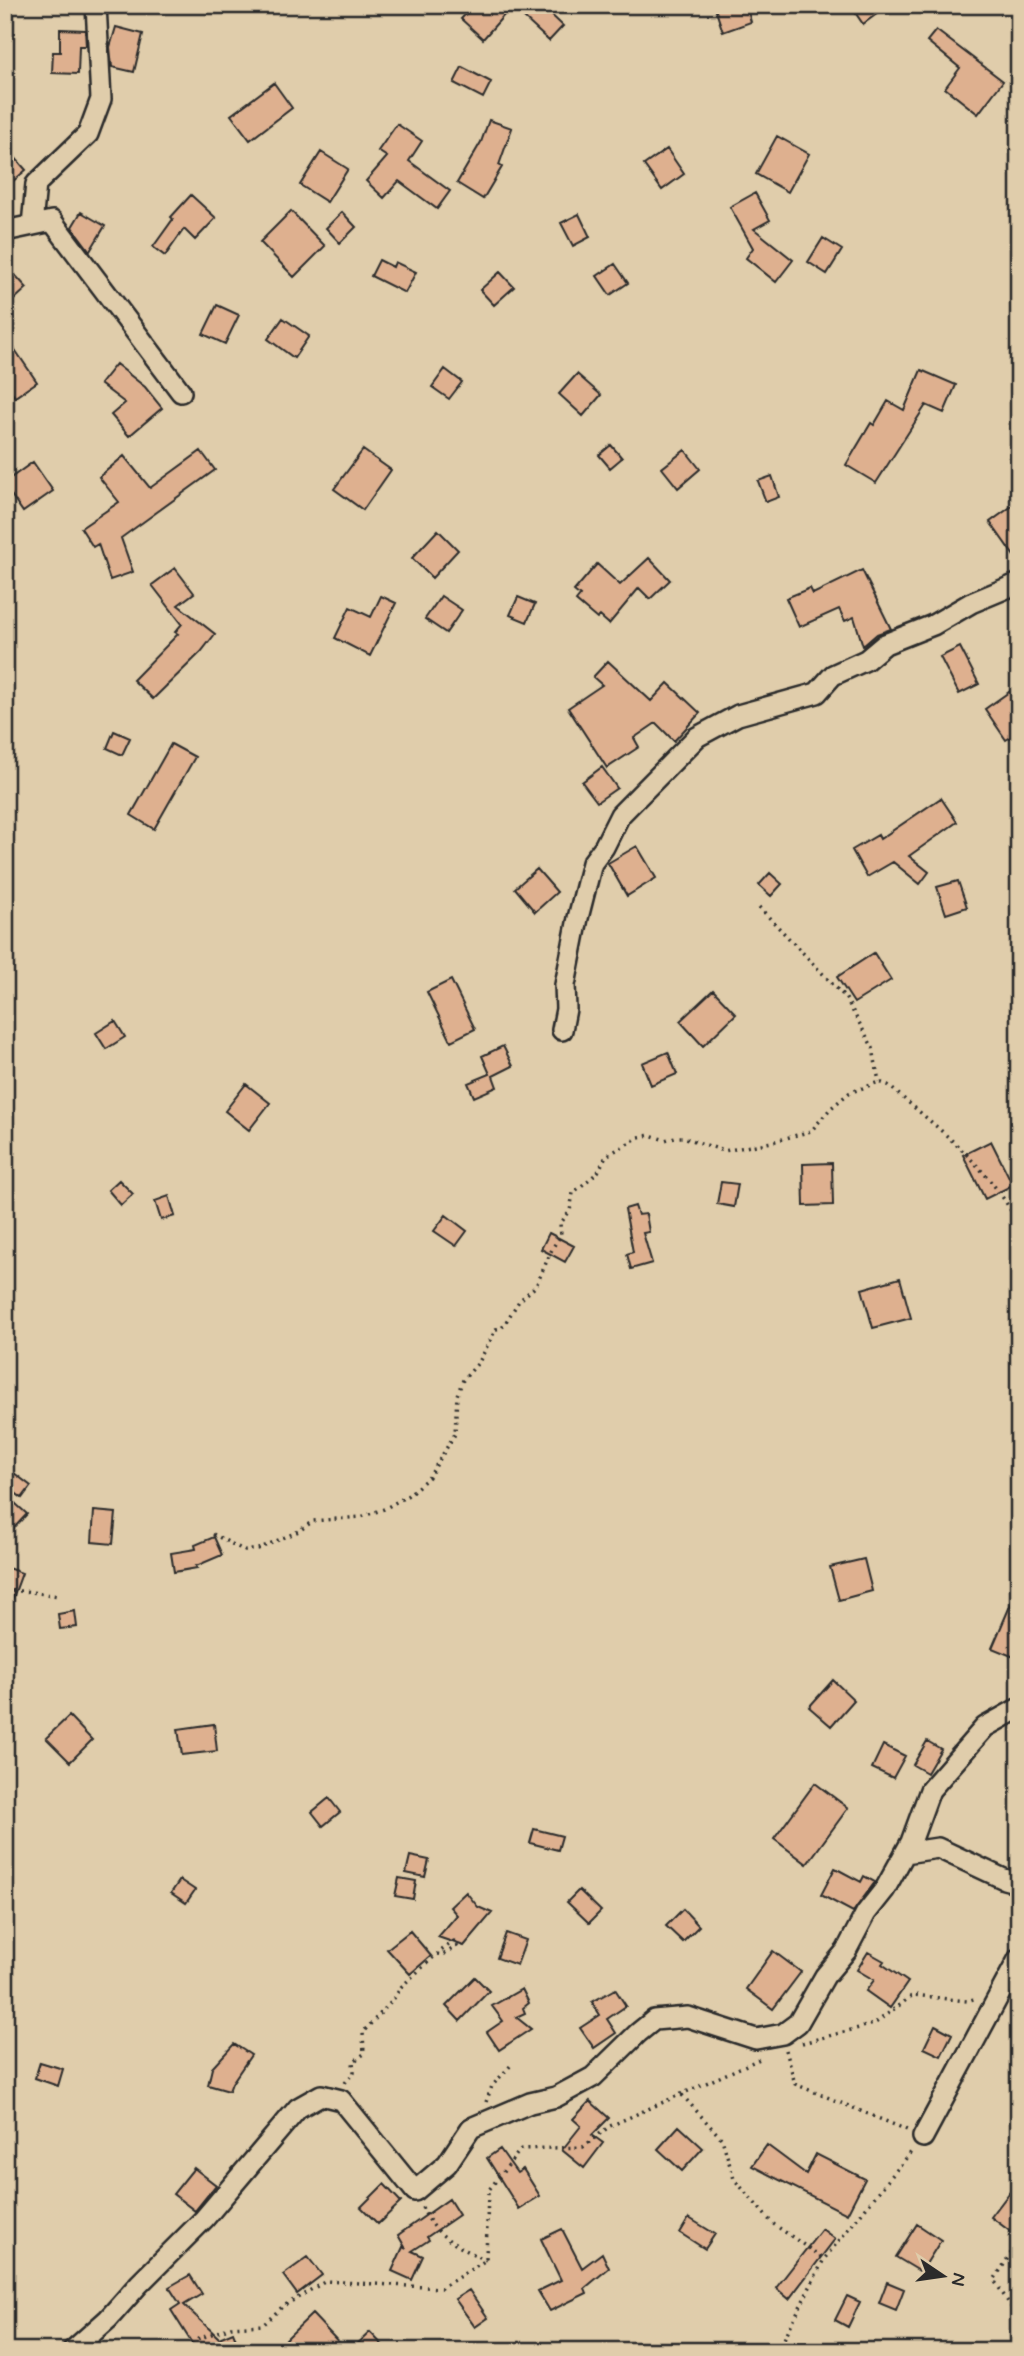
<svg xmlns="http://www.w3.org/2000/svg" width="1024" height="2356" font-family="Mynerve,sans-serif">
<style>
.building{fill:#deb08f;stroke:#2b2b2b;stroke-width:2}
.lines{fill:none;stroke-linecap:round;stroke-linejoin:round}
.minor-casing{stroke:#2b2b2b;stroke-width:24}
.path{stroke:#2b2b2b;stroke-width:3.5;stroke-dasharray:2 5;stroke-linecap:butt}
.minor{stroke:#e0cdab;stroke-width:19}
</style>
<rect width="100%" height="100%" fill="#e0cdab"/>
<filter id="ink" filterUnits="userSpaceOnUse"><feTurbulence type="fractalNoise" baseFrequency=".0143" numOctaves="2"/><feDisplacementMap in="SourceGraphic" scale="14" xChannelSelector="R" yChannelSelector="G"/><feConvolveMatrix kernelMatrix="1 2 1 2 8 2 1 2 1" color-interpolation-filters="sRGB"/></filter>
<g filter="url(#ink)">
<!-- building -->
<path class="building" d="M474,5H495L505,14L483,39L461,19Z
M536,5H541L563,26L549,41L524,18Z
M714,5H746L751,22L723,32Z
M850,5H889L863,24Z
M116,27L143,34L134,72L112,67L110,47Z
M60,29L85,30L86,46H79L78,74L52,73L53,52H60Z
M936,30L1003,81L978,114L945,88L960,68L927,41Z
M462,67L491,82L483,98L454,83Z
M274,83L292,108L250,140L231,115Z
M489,120L512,128L499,165L502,167L483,199L457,183L481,142Z
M397,124L422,141L409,161L450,191L437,209L399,181L384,198L366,181L387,157L378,151Z
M777,136L809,154L788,192L756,174Z
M5,146L26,170L5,188Z
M667,149L684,174L662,190L644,165Z
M321,152L348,169L327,202L300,185Z
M755,193L770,220L754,229L793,260L776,282L746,258L753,248L730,207Z
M191,195L216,218L195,240L184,229L165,256L153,247L173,219L171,217Z
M291,211L325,246L294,277L260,242Z
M81,212L105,226L90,251L72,227Z
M342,212L356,227L340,243L326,228Z
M579,214L590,237L573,246L561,223Z
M823,238L842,250L827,274L808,262Z
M379,260L393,267L395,262L416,272L405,293L371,276Z
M5,264L27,288L5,308Z
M615,264L628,283L610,295L597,276Z
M500,272L514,287L494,305L480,290Z
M217,305L239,315L225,344L203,334Z
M283,318L309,336L294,358L268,339Z
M5,335L37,382L15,397L5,383Z
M116,364L145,387L162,408L129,436L111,415L125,403L100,384Z
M445,369L462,382L449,399L432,387Z
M921,370L956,385L944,413L926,405L876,483L846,465L871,423L874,425L888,401L904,410Z
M577,374L601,395L583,416L559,394Z
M611,445L622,458L610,468L599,455Z
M363,450L391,470L363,510L334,489Z
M685,450L700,469L678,488L662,468Z
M201,451L215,470L121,538L133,572L110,580L98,544L93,547L81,528L119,502L99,477L124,456L150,488Z
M33,462L53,491L23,512L5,486V482Z
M772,476L779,497L766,502L758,481Z
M1019,501V563L990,522Z
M438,530L458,550L432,578L412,558Z
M649,558L670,580L650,599L639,588L609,624L600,616L597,619L576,601L580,596L574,591L597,564L620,585Z
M175,568L194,593L178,605L215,634L201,652L153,699L133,680L178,634L175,632L182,624L152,585Z
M862,570L891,629L877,634L863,646L854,617L845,621L839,609L799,627L786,598L810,588L813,594Z
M381,596L396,603L370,656L335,638L350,607L371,617Z
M441,596L462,610L446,633L425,619Z
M518,597L535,604L527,622L510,615Z
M960,647L979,684L959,694L940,657Z
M608,661L651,701L668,683L700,713L674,741L656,723L634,738L639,747L607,768L568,708L602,685L593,677Z
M1019,685V732L1006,740L985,709Z
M114,731L130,738L122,755L107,748Z
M171,744L195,757L154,829L131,815Z
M602,767L617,788L597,802L582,782Z
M941,798L957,822L909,856L929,872L920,884L893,862L867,877L852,850L878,835L880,839Z
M637,846L656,878L627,896L608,863Z
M537,869L557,892L535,912L515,888Z
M770,873L782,884L771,896L759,885Z
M958,881L967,907L946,914L937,887Z
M874,953L891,980L854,1003L837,977Z
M451,980L475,1029L451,1041L427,992Z
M713,990L736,1014L703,1046L680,1021Z
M115,1021L125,1037L106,1049L96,1033Z
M503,1046L513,1066L493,1076L497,1087L474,1097L468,1083L490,1074L482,1056Z
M668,1052L677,1074L651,1085L642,1063Z
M246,1084L270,1103L249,1130L225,1111Z
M991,1141L1013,1185L985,1199L963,1155Z
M832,1163L833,1205L804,1206L803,1164Z
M119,1180L133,1194L121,1205L108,1190Z
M721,1182L738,1184L734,1207L717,1204Z
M169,1196L175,1216L161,1220L155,1201Z
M635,1206L638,1215L646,1214L649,1232L643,1233L652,1263L631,1269L627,1254L633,1252L625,1209Z
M446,1215L467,1231L456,1246L434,1231Z
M549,1233L574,1246L565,1262L541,1249Z
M900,1278L911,1318L873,1328L862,1289Z
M14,1473L31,1486L22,1498L5,1485Z
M5,1494L27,1514L13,1529L5,1522Z
M94,1511L116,1513L113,1544L92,1542Z
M214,1537L222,1555L196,1566L197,1568L174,1572L171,1553L196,1549L195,1545Z
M864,1559L872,1591L839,1600L830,1567Z
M5,1567L22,1573L7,1614H5Z
M1019,1585V1659L992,1648Z
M75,1611L77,1627L60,1629L58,1614Z
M833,1680L854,1700L831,1726L809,1707Z
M69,1716L92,1740L70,1762L46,1738Z
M214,1724L217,1751L182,1755L178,1729Z
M927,1741L941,1749L927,1773L913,1765Z
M883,1745L905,1756L893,1778L872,1768Z
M815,1783L848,1808L807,1864L774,1839Z
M329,1798L340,1812L323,1826L312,1812Z
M534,1829L562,1836L558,1850L530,1843Z
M410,1856L429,1860L425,1877L406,1873Z
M835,1868L861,1882L864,1876L875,1882L853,1912L821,1895Z
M399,1878L416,1881L413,1899L395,1896Z
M180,1880L195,1890L186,1903L171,1893Z
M579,1890L601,1911L589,1923L567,1902Z
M466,1892L478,1907L492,1913L464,1946L438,1937L457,1915L450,1907Z
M683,1909L699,1926L683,1942L666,1926Z
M410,1931L431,1956L410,1974L387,1949Z
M506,1933L526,1940L517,1965L497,1958Z
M773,1951L801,1972L773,2009L746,1989Z
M868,1952L884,1961L882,1964L908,1982L890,2008L866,1991L874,1980L857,1970Z
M475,1977L489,1991L460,2021L446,2006Z
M522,1989L529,2003L523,2008L525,2013L516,2017L531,2029L499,2050L487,2032L503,2021L492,2006Z
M615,1989L626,2006L607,2019L616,2033L594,2048L580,2028L600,2015L592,2002Z
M935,2025L952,2034L941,2056L924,2048Z
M234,2044L251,2055L232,2083L229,2091L208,2085L212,2068Z
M40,2062L63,2069L58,2086L35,2078Z
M590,2101L609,2118L592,2135L603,2143L584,2168L562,2150L581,2126L573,2119Z
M679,2126L703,2148L682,2171L658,2149Z
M767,2145L806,2174L816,2154L865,2179L847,2214L752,2166Z
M500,2149L517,2173L523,2169L540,2196L519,2209L487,2158Z
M194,2168L216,2185L195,2211L173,2194Z
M1019,2180V2238L991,2217Z
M384,2184L401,2202L378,2224L361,2207Z
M449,2199L459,2215L427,2237L429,2240L412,2251L423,2256L412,2280L392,2271L403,2247L406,2249L398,2235Z
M689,2218L715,2234L705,2249L680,2233Z
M917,2224L941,2240L921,2272L896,2257Z
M562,2229L582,2268L602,2253L609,2268L585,2288L587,2293L550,2311L538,2291L561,2280L541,2239Z
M822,2229L835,2239L789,2299L776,2288Z
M308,2257L322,2275L297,2294L283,2275Z
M190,2275L202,2294L184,2305L219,2338L233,2332L241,2351H189L195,2348L171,2310L180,2304L169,2287Z
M887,2282L904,2289L896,2310L879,2303Z
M469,2290L488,2318L475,2327L455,2299Z
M847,2296L860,2302L848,2327L835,2320Z
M312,2314L347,2351H297L286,2339Z
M370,2332L388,2351H350Z"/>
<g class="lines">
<!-- minor casing -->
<g class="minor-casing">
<path id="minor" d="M32,225L36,184L88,134L101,99L96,5
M5,231L52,221L181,392
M562,1030L566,1009L565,985L578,918L592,863L604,847L620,815L697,737L738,715L817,693L833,675L866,660L885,644L933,625L971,603L1019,583
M905,1853L938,1848L1004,1879L1019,1883
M923,2137L1019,1958
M72,2351L108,2319L139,2284L204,2219L298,2108L321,2095L341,2100L415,2191L447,2164L471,2128L530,2103L556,2097L593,2077L638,2033L654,2020L688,2017L756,2039L783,2034L798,2023L825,1976L846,1951L866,1913L885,1889L911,1842L930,1790L985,1727L1019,1708"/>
</g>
<!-- path -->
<path class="path" d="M759,907L845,997L873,1048L879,1082
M213,1534L245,1551L258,1549L299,1531L313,1521L361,1517L384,1509L407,1496L429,1477L455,1434L457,1395L463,1380L479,1362L496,1329L502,1328L519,1301L536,1286L553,1247L561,1235L560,1224L570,1211L573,1193L598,1172L606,1156L639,1137L650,1135L665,1140L675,1137H683L724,1151L772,1142L811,1131L831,1108L849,1093L879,1082L888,1085C935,1126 992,1168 1019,1226
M5,1591H25L58,1596
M802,2043L874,2024L913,1995L967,2001L977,1998
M786,2050L795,2084L907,2130
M345,2083L354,2072L353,2062L364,2054L363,2032L393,2000L401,1987L437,1954L443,1955L457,1946L454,1941L437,1954
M682,2095L722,2139L734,2179L772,2223L824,2259
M486,2102L492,2086L512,2064
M422,2207C435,2237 459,2247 486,2260
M1019,2241L994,2280L1019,2319
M190,2351L198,2339L231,2327L263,2325L282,2307L326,2281L441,2288L486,2260L488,2191L521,2149L583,2147L610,2126L762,2058
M778,2351L824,2259L912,2151"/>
<!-- minor -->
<use href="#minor" class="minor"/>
</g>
</g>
<!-- margin -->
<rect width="1024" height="2356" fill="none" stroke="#e0cdab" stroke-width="28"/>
<rect x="14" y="14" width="996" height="2328" fill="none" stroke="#2b2b2b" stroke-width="2.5" filter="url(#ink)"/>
<!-- north arrow -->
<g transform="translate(943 2276) rotate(103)" stroke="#e0cdab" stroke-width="5" paint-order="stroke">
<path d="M0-5L12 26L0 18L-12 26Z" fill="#2b2b2b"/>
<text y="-10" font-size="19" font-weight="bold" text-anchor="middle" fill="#2b2b2b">N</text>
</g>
</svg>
